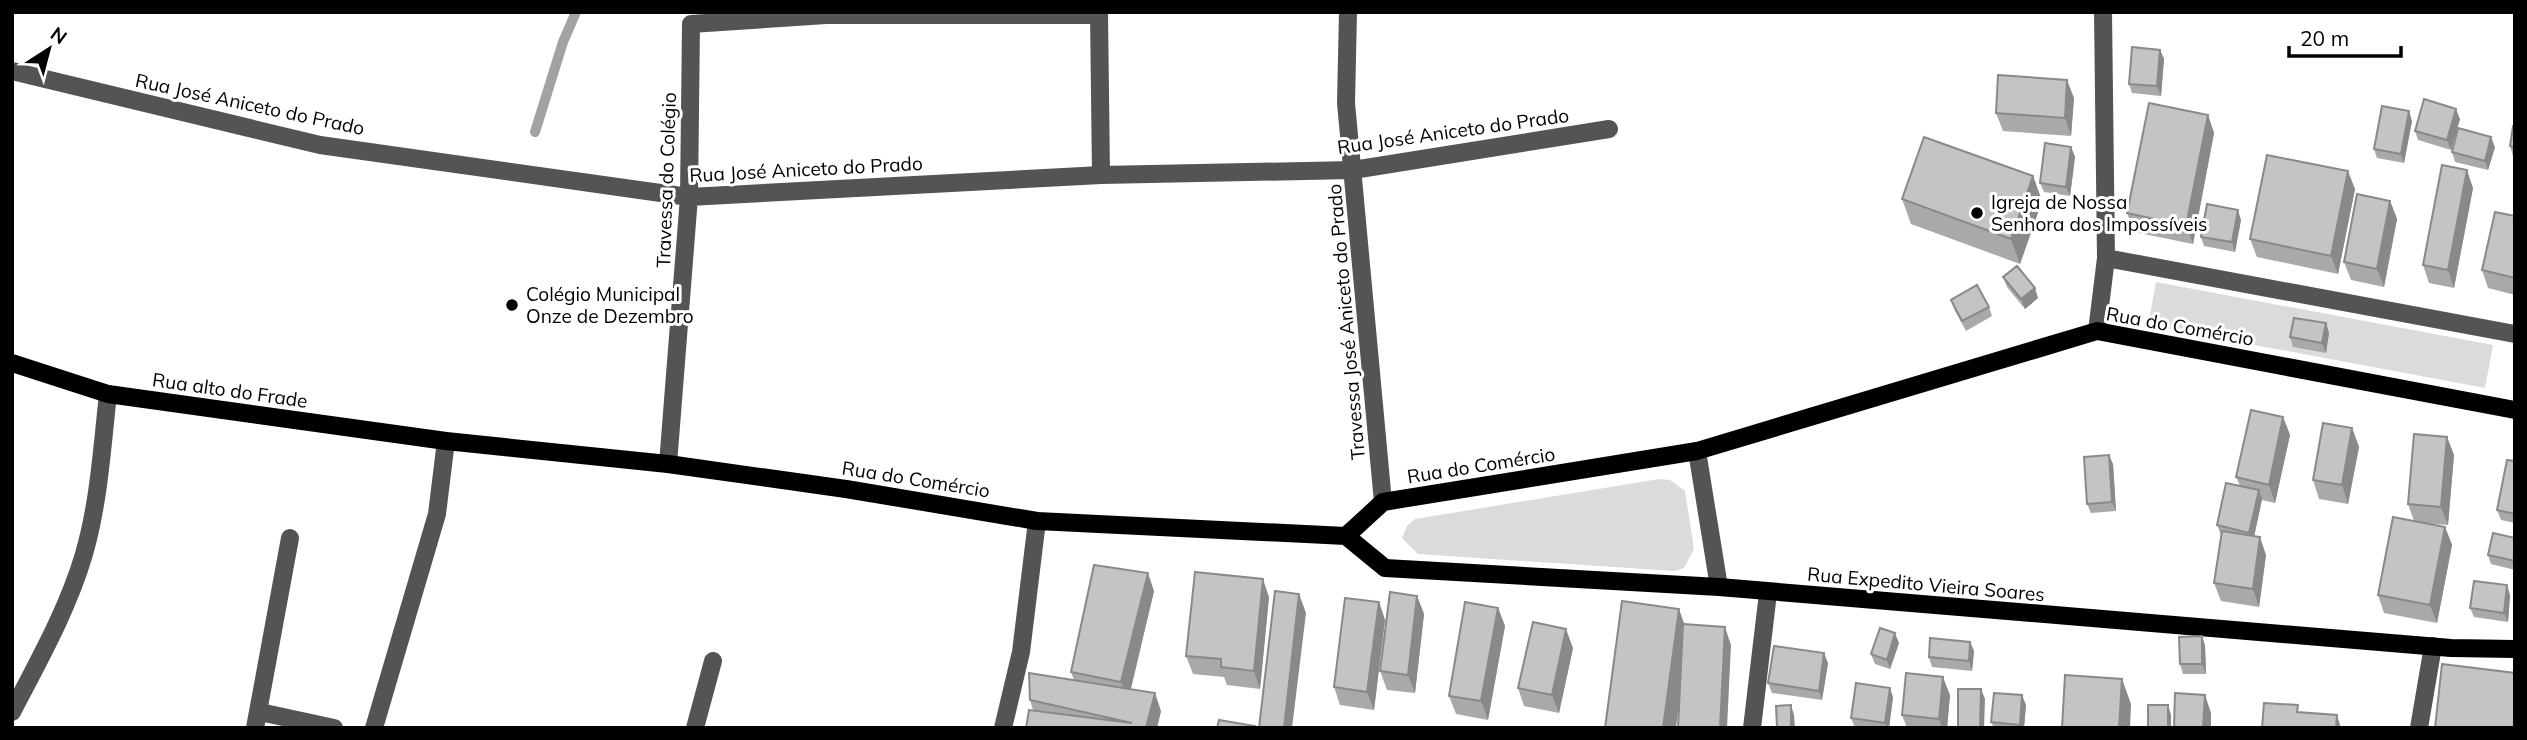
<svg xmlns="http://www.w3.org/2000/svg" width="2527" height="740" font-family="Mulish,sans-serif">
<style>
.green{fill:#dbdbdb}
.lines{fill:none;stroke-linecap:round;stroke-linejoin:round}
.stream{stroke:#a2a2a2;stroke-width:10}
.minor{stroke:#545454;stroke-width:18}
.major{stroke:#000;stroke-width:18}
.wall{fill:#a9a9a9}
.shaded-wall{fill:#898989}
.building{fill:#c4c4c4;stroke:#898989;stroke-width:2}
.poi-dot{fill:#000;stroke:#fff;stroke-width:2.5}
.labels{text-anchor:middle;stroke-width:6;stroke-linejoin:round;paint-order:stroke}
.street-label{font-size:19px;fill:#000;stroke:#fff}
.poi-label{font-size:19px;fill:#000;stroke:#fff;text-anchor:start}
</style>
<rect width="100%" height="100%" fill="#fff"/>
<!-- green -->
<path class="green" d="M2156,282L2493,345L2485,388L2148,325Z
M1659,479L1670,480L1685,491L1694,549L1684,568L1675,571L1418,554L1402,538L1407,526L1415,519Z"/>
<g class="lines">
<!-- stream -->
<path class="stream" d="M535,132L563,42L576,12"/>
<!-- minor -->
<path class="minor" d="M1099,12L1101,175
M1348,12L1346,103L1383,502
M12,71L320,145L689,197L1101,175L1353,170L1609,129
M2106,258L2515,334
M2097,331L2106,258L2103,12
M1697,451L1719,587
M668,464L689,197L691,24L826,15H1099
M12,712C38,662 68,609 84,554C99,502 102,448 108,394
M260,712L334,728
M255,728L290,538
M374,728L437,514L446,441
M695,728L713,661
M1003,728L1021,652L1037,521
M1752,728L1768,593
M2419,728L2433,646"/>
<!-- major -->
<path class="major" d="M12,363L108,394L446,441L668,464L846,489L1037,521L1346,536L1383,502L1697,451L2097,331L2515,410
M1346,536L1385,568L1719,587L2451,648L2515,649"/>
</g>
<!-- wall -->
<path class="wall" d="M2160,50L2164,59L2161,96L2132,93L2129,84Z
M2074,98L2071,136L2003,131L1996,113Z
M2208,115L2214,133L2193,244L2134,232L2127,213Z
M2460,119L2451,150L2418,140L2415,131Z
M2412,121L2404,163L2377,158L2374,149Z
M2515,126V156H2513L2510,146Z
M2071,147L2075,157L2070,196L2044,192L2040,183Z
M2495,147L2488,170L2455,162L2452,152Z
M2033,176L2042,201L2020,264L1911,224L1902,199Z
M2473,188L2454,288L2429,283L2423,265Z
M2355,189L2338,274L2257,257L2250,239Z
M2390,201L2397,219L2384,287L2351,280L2344,262Z
M2515,216V295L2488,288L2482,270Z
M2241,220L2235,252L2204,246L2201,237Z
M2003,277L2038,298L2025,309L2007,287Z
M1951,300L1989,307L1992,316L1966,331L1954,309Z
M2326,323L2329,333L2326,353L2293,347L2290,337Z
M2283,417L2290,435L2275,503L2262,500L2254,536L2266,555L2259,607L2221,601L2214,583L2221,535L2217,525L2240,486L2236,477Z
M2352,428L2359,447L2348,504L2319,499L2313,480Z
M2447,437L2454,455L2448,525L2421,523L2445,527L2452,545L2437,623L2384,613L2378,595L2414,521L2408,504Z
M2515,461V523L2501,520L2497,510Z
M2113,464L2116,511L2091,513L2087,504Z
M2515,538V570L2491,564L2488,555Z
M1154,591L1131,689L1161,711L1157,728H1026L1033,710L1030,700L1074,680L1071,672Z
M2510,595L2508,622L2474,617L2470,608Z
M1417,596L1424,614L1415,693L1387,690L1380,671Z
M1269,597L1260,689L1227,685L1224,677L1193,674L1186,656Z
M1379,602L1385,620L1374,710L1340,705L1334,687Z
M1498,608L1505,626L1488,720L1456,714L1449,696Z
M2202,636L2205,646L2206,674H2183L2180,664Z
M1970,642L1974,651L1972,671L1932,667L1929,657Z
M1899,643L1890,669L1875,664L1871,654Z
M1573,648L1559,713L1524,706L1518,688Z
M1828,663L1822,700L1772,693L1768,683Z
M1950,695L1947,728H1907L1902,715Z
M1893,697L1889,728H1855L1851,718Z
M2026,705L2024,728H1994L1991,722Z"/>
<!-- shaded-wall -->
<path class="shaded-wall" d="M2160,50L2164,59L2161,96L2157,86Z
M2067,80L2074,98L2071,136L2065,118Z
M2456,109L2460,119L2451,150L2447,140Z
M2409,111L2412,121L2404,163L2401,154Z
M2208,115L2214,133L2193,244L2186,226Z
M2491,137L2495,147L2488,170L2485,161Z
M2071,147L2075,157L2070,196L2066,187Z
M2467,170L2473,188L2454,288L2448,270Z
M2348,171L2355,189L2338,274L2331,256Z
M2033,176L2042,201L2020,264L2011,239Z
M2390,201L2397,219L2384,287L2377,269Z
M2238,210L2241,220L2235,252L2232,242Z
M2035,288L2038,298L2025,309L2021,299Z
M2326,323L2329,333L2326,353L2322,343Z
M2283,417L2290,435L2275,503L2269,485Z
M2352,428L2359,447L2348,504L2342,485Z
M2447,437L2454,455L2448,525L2441,507Z
M2109,455L2113,464L2116,511L2112,502Z
M2259,490L2262,499L2253,542L2249,533Z
M2445,527L2452,545L2437,623L2430,605Z
M2260,537L2266,555L2259,607L2253,589Z
M1148,573L1154,591L1128,700L1121,682Z
M1263,579L1269,597L1260,689L1254,671Z
M2507,585L2510,595L2508,622L2504,613Z
M1299,594L1306,613L1292,728H1284Z
M1417,596L1424,614L1415,693L1408,675Z
M1379,602L1385,620L1374,710L1367,692Z
M1498,608L1505,626L1488,720L1481,701Z
M1679,609L1688,634L1676,728H1663Z
M1725,627L1731,645L1727,728H1720Z
M1566,629L1573,648L1559,713L1552,695Z
M1895,633L1899,643L1890,669L1887,660Z
M2202,636L2205,646L2206,674L2202,664Z
M1970,642L1974,651L1972,671L1969,661Z
M1824,653L1828,663L1822,700L1819,691Z
M1943,677L1950,695L1947,728H1942L1939,719Z
M2122,679L2131,704L2130,728H2119Z
M1890,688L1893,697L1889,728H1887L1885,723Z
M1981,689L1985,699L1984,728H1980Z
M1155,693L1161,711L1157,728H1146Z
M2022,695L2026,705L2024,728H2021L2020,725Z
M2205,695L2211,713V728H2203Z
M1791,705L1794,715L1795,728H1791Z
M2168,705L2171,715V728H2168Z
M2337,715L2341,728H2336Z"/>
<!-- building -->
<path class="building" d="M2132,47L2160,50L2157,86L2129,84Z
M1998,75L2067,80L2065,118L1996,113Z
M2424,99L2456,109L2447,140L2415,131Z
M2149,103L2208,115L2186,226L2127,213Z
M2382,106L2409,111L2401,154L2374,149Z
M2513,126H2515V147L2510,146Z
M2458,128L2491,137L2485,161L2452,152Z
M1924,137L2033,176L2011,239L1902,199Z
M2045,143L2071,147L2066,187L2040,183Z
M2267,155L2348,171L2331,256L2250,239Z
M2442,165L2467,170L2448,270L2423,265Z
M2357,194L2390,201L2377,269L2344,262Z
M2207,204L2238,210L2232,242L2201,237Z
M2495,212L2515,216V278L2482,270Z
M2017,266L2035,288L2021,299L2003,277Z
M1977,285L1989,307L1962,321L1951,300Z
M2294,318L2326,323L2322,343L2290,337Z
M2251,410L2283,417L2269,485L2236,477Z
M2323,423L2352,428L2342,485L2313,480Z
M2414,434L2447,437L2441,507L2408,504Z
M2109,455L2112,502L2087,504L2084,457Z
M2507,460L2515,461V514L2497,510Z
M2226,483L2259,490L2249,533L2217,525Z
M2393,517L2445,527L2430,605L2378,595Z
M2222,531L2260,537L2253,589L2214,583Z
M2493,533L2515,538V561L2488,555Z
M1094,565L1148,573L1121,682L1071,672Z
M1195,572L1263,579L1254,671L1221,667V659L1186,656Z
M2474,581L2507,585L2504,613L2470,608Z
M1275,591L1299,594L1284,728H1259Z
M1390,592L1417,596L1408,675L1380,671Z
M1345,598L1379,602L1367,692L1334,687Z
M1622,601L1679,609L1663,728H1605Z
M1465,602L1498,608L1481,701L1449,696Z
M1533,622L1566,629L1552,695L1518,688Z
M1683,624L1725,627L1720,728H1678Z
M1880,628L1895,633L1887,660L1871,654Z
M2202,636V664H2180L2179,637Z
M1930,638L1970,642L1969,661L1929,657Z
M1774,646L1824,653L1819,691L1768,683Z
M2442,664L2515,673V728H2435Z
M1029,673L1155,693L1146,728H1026L1029,710L1132,723L1030,700Z
M1906,673L1943,677L1939,719L1902,715Z
M2065,675L2122,679L2119,728H2062Z
M1856,683L1890,688L1885,723L1851,718Z
M1958,689H1981L1980,728L1958,727Z
M1994,693L2022,695L2020,725L1991,722Z
M2175,693L2205,695L2203,728H2174Z
M2264,703L2298,705L2297,712L2337,715L2336,728H2262Z
M1791,705V728H1777L1776,706Z
M2148,705H2168V728H2148Z
M1219,720L1255,726V728H1217Z"/>
<!-- markers -->
<g class="poi-dot">
<circle cx="1977" cy="213" r="7"/>
<circle cx="512" cy="305" r="7"/>
</g>
<g class="labels">
<!-- street labels -->
<g class="street-label">
<text transform="translate(250 104) rotate(12)" y="7">Rua José Aniceto do Prado</text>
<text transform="translate(1453 131) rotate(-8)" y="7">Rua José Aniceto do Prado</text>
<text transform="translate(806 169) rotate(-3)" y="7">Rua José Aniceto do Prado</text>
<text transform="translate(666 180) rotate(-88)" y="7">Travessa do Colégio</text>
<text transform="translate(1346 322) rotate(-95)" y="7">Travessa José Aniceto do Prado</text>
<text transform="translate(2180 326) rotate(10)" y="7">Rua do Comércio</text>
<text transform="translate(230 390) rotate(8)" y="7">Rua alto do Frade</text>
<text transform="translate(1481 465) rotate(-9)" y="7">Rua do Comércio</text>
<text transform="translate(916 479) rotate(9)" y="7">Rua do Comércio</text>
<text transform="translate(1926 584) rotate(5)" y="7">Rua Expedito Vieira Soares</text>
</g>
<!-- poi labels -->
<g class="poi-label">
<text x="1991" y="209">Igreja de Nossa<tspan x="1991" dy="22">Senhora dos Impossíveis</tspan></text>
<text x="526" y="301">Colégio Municipal<tspan x="526" dy="22">Onze de Dezembro</tspan></text>
</g>
</g>
<!-- border -->
<rect width="2527" height="740" fill="none" stroke="#000000" stroke-width="28"/>
<!-- north arrow -->
<g transform="translate(49 49) rotate(36)" stroke="#ffffff" stroke-width="5" paint-order="stroke">
<path d="M0-5L12 26L0 18L-12 26Z" fill="#000000"/>
<text y="-10" font-size="19" font-weight="bold" text-anchor="middle" fill="#000000">N</text>
</g>
<!-- scale -->
<path d="M2289 46v10h112v-10" fill="none" stroke="#000000" stroke-width="3.5"/>
<text x="2300" y="46" font-size="21" fill="#000000" stroke="#ffffff" stroke-width="5" paint-order="stroke">20 m</text>
</svg>
